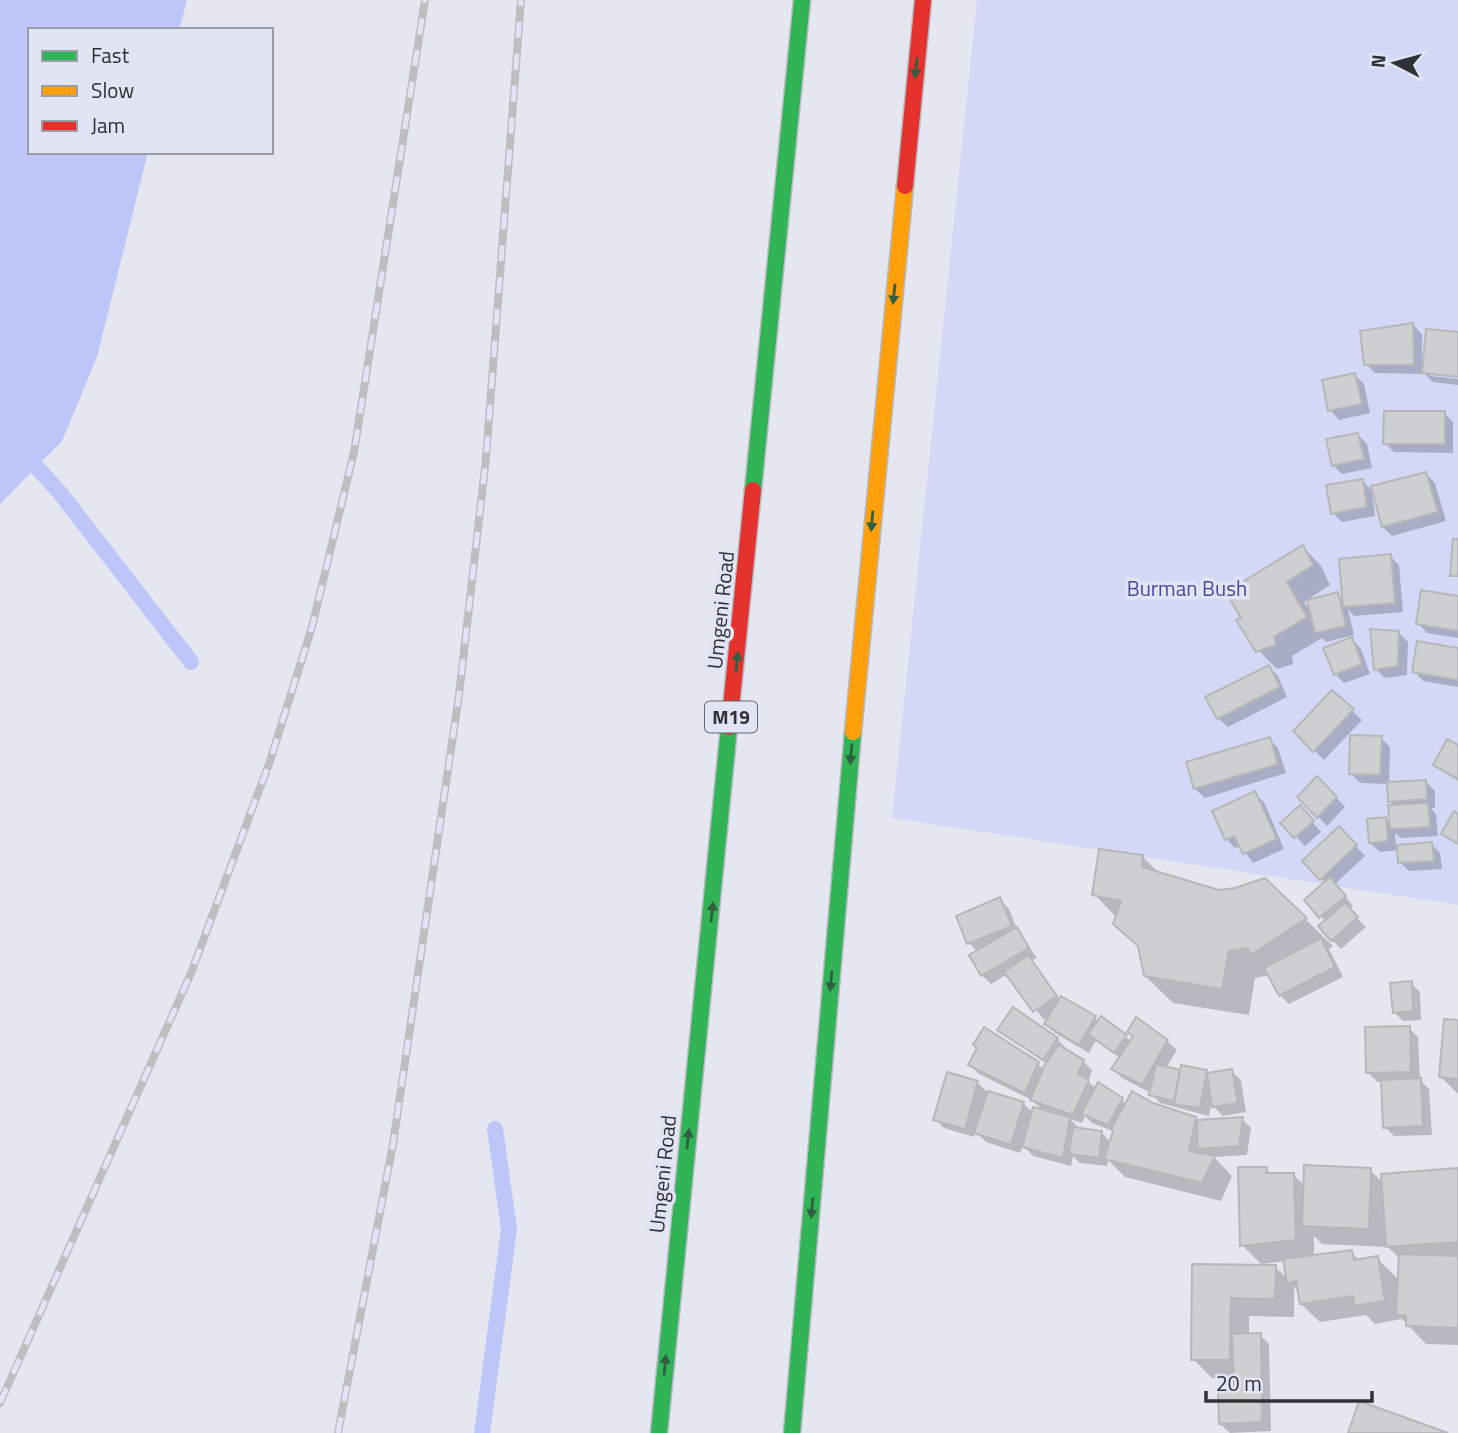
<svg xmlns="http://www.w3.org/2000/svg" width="1458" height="1433" font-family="'Titillium Web',sans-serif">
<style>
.green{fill:#d3d8f6}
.water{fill:#bec5f8}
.shadow{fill:#0003;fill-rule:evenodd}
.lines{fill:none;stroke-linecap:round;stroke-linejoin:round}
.stream{stroke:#bec5f8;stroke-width:16}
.building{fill:#cecfd1;stroke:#b6b7b8;stroke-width:2}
.fast-casing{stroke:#b6b8c4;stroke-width:19}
.slow-casing{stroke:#b6b8c4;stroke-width:19}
.jam-casing{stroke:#b6b8c4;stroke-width:19}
.fast{stroke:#30b455;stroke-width:16}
.slow{stroke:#ff9f0a;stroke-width:16}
.jam{stroke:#e5322d;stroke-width:16}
.rail-casing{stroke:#bebec0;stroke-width:8}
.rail{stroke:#e1e4f4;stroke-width:5;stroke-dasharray:16;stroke-linecap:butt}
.oneway{fill:#305f42}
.labels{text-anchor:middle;stroke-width:7;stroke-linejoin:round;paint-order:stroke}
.shield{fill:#e1e4f4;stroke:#656770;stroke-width:2}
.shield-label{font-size:19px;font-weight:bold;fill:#303137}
.park-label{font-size:21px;fill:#484c9c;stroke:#e1e4f4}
.street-label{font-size:21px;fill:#303137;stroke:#e1e4f4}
</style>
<rect width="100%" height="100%" fill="#e5e7f0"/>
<!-- green -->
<path class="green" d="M977,0H1458V905L892,818Z"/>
<!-- water -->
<path class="water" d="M0,0H187L179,30H30V152H148L97,357L62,441L0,504Z"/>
<!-- shadow -->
<path class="shadow" d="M1413,325L1422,334V361L1458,334V375L1431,373V376L1458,379V385L1433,382L1425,374L1375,373L1366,364Z
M1355,375L1364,384L1370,413L1339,420L1330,410Z
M1444,413L1453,422V453L1394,452L1385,443Z
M1358,435L1367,444L1372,468L1342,474L1333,465Z
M1426,474L1435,483L1446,521L1392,536L1383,527Z
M1362,480L1372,491L1375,516L1342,522L1333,513Z
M1303,547L1321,566L1330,585L1304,602L1311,613L1337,594L1345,602L1390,556L1399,565L1403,612L1354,616L1348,609L1354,635L1326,642L1322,638L1292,656L1293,664L1277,669L1258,650L1238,621Z
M1458,598V638L1427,633L1418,623Z
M1399,633L1408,642L1407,675L1385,678L1376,669Z
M1352,639L1361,649L1370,674L1344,683L1335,674Z
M1458,650V687L1423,681L1414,671Z
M1269,667L1278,676L1287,697L1228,727L1218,718Z
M1332,693L1362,720L1324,760L1295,731Z
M1381,738L1390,747L1389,784L1426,782L1435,791V808H1431L1436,814L1438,836L1401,838L1395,833L1396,847L1431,844L1440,853L1442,869L1409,871L1400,862L1399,850L1380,852L1370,843L1386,819L1391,824L1395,806L1390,801L1389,784L1360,783L1351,774Z
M1269,739L1278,748L1286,773L1205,798L1195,789Z
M1458,747V781L1435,765Z
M1317,778L1345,807L1327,826L1299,797Z
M1254,793L1264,802L1284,849L1253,863L1241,846L1235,848L1226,839Z
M1308,817L1321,832L1305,846L1283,823Z
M1339,828L1365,856L1335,884L1353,906L1349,910L1366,927L1341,949L1332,940L1326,922L1306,900L1326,883L1305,861Z
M1143,857L1160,874L1219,892L1236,890L1265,880L1333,946L1329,949L1343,977L1289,1004L1280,995L1270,975L1255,978L1249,1015L1173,1003L1145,976L1141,949L1115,923L1117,918L1094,894Z
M1000,900L1009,909L1017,929L1037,958L1031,961L1061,1000L1099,1021L1101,1019L1131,1041H1167L1177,1050L1166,1068L1208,1074L1231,1071L1241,1080L1246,1112L1223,1116L1211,1104L1209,1116L1160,1103L1151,1093L1122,1078L1113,1069L1120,1058L1096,1040L1089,1053L1055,1033L1046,1024L1052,1015L1044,1020L1008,974L991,984L982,975L978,952L969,943Z
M1411,983L1420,992L1421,1020L1403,1021L1394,1012Z
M1013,1009L1057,1039L1066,1048L1065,1051L1083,1061L1092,1070L1088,1081L1096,1089L1121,1099L1127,1105L1153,1104L1199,1122L1242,1119L1251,1128L1247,1155L1214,1157L1232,1176L1221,1201L1125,1177L1108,1160L1107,1166L1080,1163L1073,1156L1071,1166L1033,1156L1023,1145L1020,1153L986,1142L975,1131L974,1137L944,1128L935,1119L977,1082L989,1094L1023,1103L1033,1113L1044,1112L1032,1100L979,1074L970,1065L1038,1064L1044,1070L1047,1064L999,1030ZM1085,1116L1092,1123L1115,1132L1111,1143L1102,1133L1079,1128L1070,1119L1082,1123Z
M1458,1022V1094L1440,1076Z
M1409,1028L1418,1037L1420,1080L1429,1089L1432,1135L1394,1136L1385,1127L1383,1082H1377L1368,1072Z
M1266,1169L1273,1175H1293L1305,1186L1370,1170L1384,1184L1458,1170V1345L1426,1344L1402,1319L1375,1324L1366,1315L1320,1322L1301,1304L1300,1293L1294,1287V1317L1249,1316V1335H1260L1269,1344L1271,1431L1230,1433L1220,1424L1235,1390V1378H1212L1193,1359L1194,1266L1275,1267L1289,1280L1285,1261L1261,1264L1242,1245ZM1314,1236L1322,1244L1388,1247L1400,1259L1399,1280L1377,1258L1360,1261L1351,1252L1314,1257Z"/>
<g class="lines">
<!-- stream -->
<path class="stream" d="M0,426L61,494L191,662
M482,1433L509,1229L495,1129"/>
</g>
<!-- building -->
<path class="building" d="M1413,323L1414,365H1364L1360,331Z
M1426,329L1458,332V377L1422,373Z
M1355,373L1362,404L1328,411L1322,380Z
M1384,411H1445V444H1383Z
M1358,433L1364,459L1332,466L1326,439Z
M1426,472L1438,512L1382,527L1371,486Z
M1363,479L1367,507L1331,514L1326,485Z
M1453,539H1458V576H1450Z
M1303,545L1313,565L1287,582L1307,617L1274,637L1276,645L1256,652L1236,620L1241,618L1226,592Z
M1391,554L1395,603L1343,607L1339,559Z
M1421,590L1458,596V631L1416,624Z
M1338,592L1346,626L1315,633L1307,600Z
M1370,629L1399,631L1398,666L1374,670Z
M1352,637L1362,664L1334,675L1323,648Z
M1417,641L1458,648V680L1412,672Z
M1269,665L1280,687L1217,719L1205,697Z
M1332,690L1354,709L1313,752L1293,731Z
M1350,735L1382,736L1380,775L1349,774Z
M1270,737L1278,764L1194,789L1186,762Z
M1447,739L1458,745V779L1433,765Z
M1317,776L1337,797L1317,818L1297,797Z
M1426,780L1427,799L1388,802L1387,782Z
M1255,791L1277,839L1243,854L1234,836L1225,840L1212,811Z
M1428,803L1430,827L1390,829L1388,805Z
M1300,805L1314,821L1294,838L1280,823Z
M1454,811L1458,814V844L1441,834Z
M1386,817L1388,841L1369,843L1367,819Z
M1339,826L1357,845L1320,880L1302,861Z
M1432,842L1434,861L1398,863L1397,845Z
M1099,849L1143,855L1142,867L1219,890L1235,888L1265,878L1307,918L1251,955L1247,948L1229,951L1222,989L1144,976L1138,946L1113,924L1121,901L1092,895Z
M1330,877L1346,896L1319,918L1304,900Z
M1000,897L1012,926L967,944L956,916Z
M1345,903L1358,917L1331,941L1318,926Z
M1017,927L1029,948L981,976L969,955Z
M1321,938L1335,967L1279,996L1264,968Z
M1028,955L1057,996L1033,1012L1004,972Z
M1412,981L1413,1011L1393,1013L1390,983Z
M1061,996L1096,1016L1079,1045L1044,1024Z
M1013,1007L1058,1038L1043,1060L997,1030Z
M1101,1016L1127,1035L1114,1053L1088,1034Z
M1136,1017L1168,1040L1142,1085L1111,1069L1133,1036L1127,1032Z
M1444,1019L1458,1020V1079L1439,1077Z
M1410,1026L1411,1072L1366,1073L1365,1027Z
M984,1027L1039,1062L1025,1093L968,1065L977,1048L973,1045Z
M1059,1045L1084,1060L1078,1074L1089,1080L1073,1115L1030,1100L1045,1064Z
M1156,1064L1180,1070L1174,1101L1149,1095Z
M1181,1065L1207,1070L1200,1108L1174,1104Z
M1232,1069L1238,1103L1212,1107L1207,1073Z
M947,1072L978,1081L965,1129L933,1120Z
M1421,1078L1423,1126L1383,1128L1381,1080Z
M1098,1082L1123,1098L1108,1125L1081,1114Z
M988,1091L1024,1102L1011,1145L974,1133Z
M1132,1091L1153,1103L1196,1117L1189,1151L1215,1156L1202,1183L1104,1159L1113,1131L1111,1129Z
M1033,1107L1070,1117L1063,1158L1022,1147Z
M1243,1117L1239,1146L1198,1149L1197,1120Z
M1073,1127L1102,1131L1099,1158L1069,1154Z
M1304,1165L1371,1168L1369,1229L1302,1226Z
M1238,1167H1267L1266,1173H1294L1296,1240L1240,1246Z
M1458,1168V1242L1386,1247L1381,1174Z
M1352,1250L1354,1260L1378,1256L1385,1301L1354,1306L1353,1296L1300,1304L1296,1281L1287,1283L1283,1259Z
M1399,1254L1458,1256V1328L1406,1326V1316L1396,1315Z
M1192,1264L1276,1265L1275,1299L1231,1298L1230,1360H1191Z
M1261,1333L1262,1422L1219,1424L1218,1389L1234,1388L1232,1334Z
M1359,1401L1448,1433H1348Z"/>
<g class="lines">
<!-- fast casing -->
<g class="fast-casing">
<path id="fast" d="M753,490L802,0
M659,1433L729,727
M792,1433L853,732"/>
</g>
<!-- slow casing -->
<g class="slow-casing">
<path id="slow" d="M853,732L905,186"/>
</g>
<!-- jam casing -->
<g class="jam-casing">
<path id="jam" d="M905,186L923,0
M729,727L753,490"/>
</g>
<!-- fast -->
<use href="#fast" class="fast"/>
<!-- slow -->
<use href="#slow" class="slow"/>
<!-- jam -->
<use href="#jam" class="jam"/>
<!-- rail casing -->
<g class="rail-casing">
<path id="rail" d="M0,1403L191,973L270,761L312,627L354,452L425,0
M338,1433L393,1144L459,695L486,458L521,0"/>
</g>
<!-- rail -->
<use href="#rail" class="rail"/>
</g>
<!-- one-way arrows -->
<defs><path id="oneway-solid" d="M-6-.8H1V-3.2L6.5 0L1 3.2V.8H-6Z" transform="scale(1.75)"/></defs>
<g class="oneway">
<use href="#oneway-solid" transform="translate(916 68) rotate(96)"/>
<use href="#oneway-solid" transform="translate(894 294) rotate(96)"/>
<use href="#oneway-solid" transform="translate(872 521) rotate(95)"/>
<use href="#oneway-solid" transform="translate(737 662) rotate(-84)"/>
<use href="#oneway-solid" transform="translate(851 754) rotate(95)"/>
<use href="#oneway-solid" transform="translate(712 912) rotate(-84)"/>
<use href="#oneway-solid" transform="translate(831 981) rotate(95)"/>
<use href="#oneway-solid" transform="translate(688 1139) rotate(-84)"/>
<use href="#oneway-solid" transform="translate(812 1208) rotate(95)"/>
<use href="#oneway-solid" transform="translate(665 1365) rotate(-85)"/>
</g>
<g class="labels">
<!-- shield labels -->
<rect class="shield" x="705" y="701.5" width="52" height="31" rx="5"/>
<g class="shield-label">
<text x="731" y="724">M19</text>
</g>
<!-- park labels -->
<g class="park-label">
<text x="1187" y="596">Burman Bush</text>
</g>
<!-- street labels -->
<g class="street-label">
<text transform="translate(721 610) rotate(-84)" y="7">Umgeni Road</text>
<text transform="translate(663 1174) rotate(-84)" y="7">Umgeni Road</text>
</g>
</g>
<!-- legend -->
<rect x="28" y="28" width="245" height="126" fill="#e1e4f4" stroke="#9a9ca8" stroke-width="2"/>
<rect x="42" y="51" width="35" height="10" fill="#30b455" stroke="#9a9ca8" stroke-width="2"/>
<text x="91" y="63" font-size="21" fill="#303137">Fast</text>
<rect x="42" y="86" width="35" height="10" fill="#ff9f0a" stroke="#9a9ca8" stroke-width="2"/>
<text x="91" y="98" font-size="21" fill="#303137">Slow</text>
<rect x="42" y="121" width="35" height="10" fill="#e5322d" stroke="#9a9ca8" stroke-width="2"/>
<text x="91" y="133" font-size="21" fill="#303137">Jam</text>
<!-- north arrow -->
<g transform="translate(1395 63) rotate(276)" stroke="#e1e4f4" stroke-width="5" paint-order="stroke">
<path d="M0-5L12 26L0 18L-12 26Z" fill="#303137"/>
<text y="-10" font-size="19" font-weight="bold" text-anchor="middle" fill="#303137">N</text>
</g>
<!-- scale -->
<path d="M1206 1391v10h166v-10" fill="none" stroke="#303137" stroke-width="3.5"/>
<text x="1216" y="1391" font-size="21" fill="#303137" stroke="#e1e4f4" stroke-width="5" paint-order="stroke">20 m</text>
</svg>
